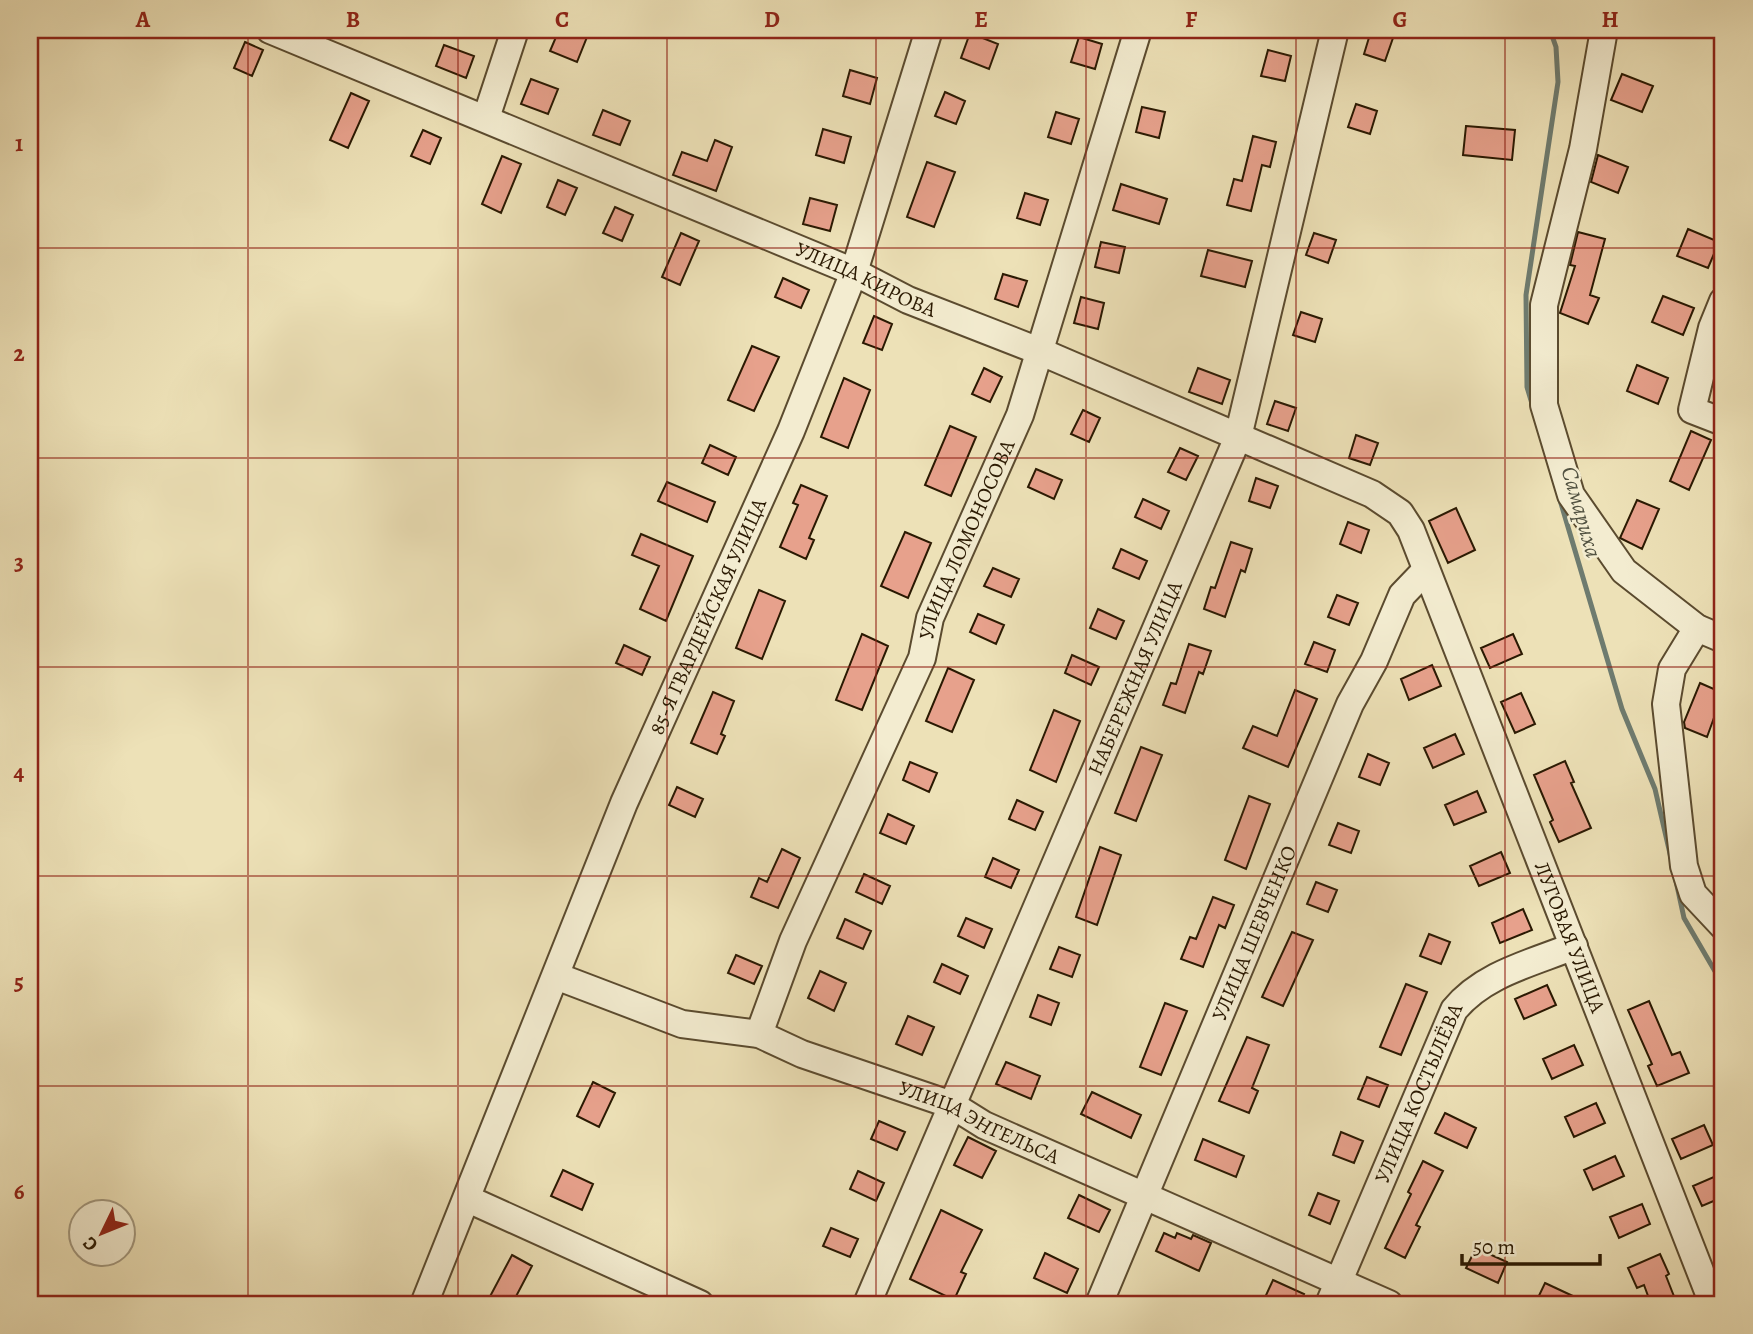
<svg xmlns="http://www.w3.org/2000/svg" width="1753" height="1334" font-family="Alegreya,serif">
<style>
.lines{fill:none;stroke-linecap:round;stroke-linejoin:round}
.stream{stroke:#6e7b6f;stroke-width:5}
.building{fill:#e7a18c;stroke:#2a1902;stroke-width:2}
.minor-casing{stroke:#5b4b2f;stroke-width:30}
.minor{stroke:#f3ecd0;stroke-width:26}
.grid{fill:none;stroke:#8f2418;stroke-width:2;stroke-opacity:0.55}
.labels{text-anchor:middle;stroke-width:5;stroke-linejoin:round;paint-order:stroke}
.street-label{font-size:21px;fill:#2a1902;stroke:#f3ecd0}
.water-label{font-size:23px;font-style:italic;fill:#525241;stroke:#f3ecd0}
.neatline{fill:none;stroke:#8f2418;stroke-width:2.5}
.grid-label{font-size:23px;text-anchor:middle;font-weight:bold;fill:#8f2418}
</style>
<rect width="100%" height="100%" fill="#ede1b7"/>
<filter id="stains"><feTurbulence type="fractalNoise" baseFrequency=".00286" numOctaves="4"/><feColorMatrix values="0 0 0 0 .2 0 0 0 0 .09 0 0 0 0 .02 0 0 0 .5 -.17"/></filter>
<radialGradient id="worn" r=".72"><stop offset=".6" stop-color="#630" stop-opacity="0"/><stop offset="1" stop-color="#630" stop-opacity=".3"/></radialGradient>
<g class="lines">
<!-- stream -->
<path class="stream" d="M1533,407L1527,387L1526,295L1558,82L1556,47L1550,30
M1560,500L1622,709L1655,789L1671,858
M1676,881L1684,918L1723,985"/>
</g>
<!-- building -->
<path class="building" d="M559,30H569L587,37L577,62L550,51Z
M1371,31L1393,38L1385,61L1364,54Z
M970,33L998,44L989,69L961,58Z
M1079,37L1102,44L1095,69L1071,62Z
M245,42L263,50L252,76L234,68Z
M444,45L474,56L466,78L436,66Z
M1268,50L1291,56L1285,81L1261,76Z
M850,70L877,78L870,104L843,96Z
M1622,74L1653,86L1642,112L1611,100Z
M531,79L558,89L548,114L521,104Z
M945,92L965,101L956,124L935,116Z
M351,93L369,101L348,148L330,140Z
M1356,104L1377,111L1370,134L1348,127Z
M1142,107L1165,112L1159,138L1136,132Z
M603,110L630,121L620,145L593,135Z
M1056,112L1079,119L1071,144L1048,137Z
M1466,126L1515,130L1512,160L1463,155Z
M823,129L851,137L844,163L816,155Z
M423,130L441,138L430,164L411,156Z
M1253,136L1276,142L1270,167L1262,165L1251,211L1227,205L1234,179L1242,181Z
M715,140L732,147L716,191L673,175L682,152L707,161Z
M1598,155L1628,167L1618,193L1591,182Z
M502,156L521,164L501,213L482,204Z
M927,162L955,172L934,227L907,217Z
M558,180L577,188L565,215L547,207Z
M1121,184L1167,199L1159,224L1113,210Z
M1025,193L1048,200L1040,225L1017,218Z
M810,198L837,205L830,231L803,224Z
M615,207L633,215L622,241L603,233Z
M1688,229L1719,242L1708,268L1677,256Z
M1578,232L1605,239L1590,295L1599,298L1588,324L1560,313L1575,266L1570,265Z
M681,233L699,241L680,285L662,277Z
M1314,233L1336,240L1328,263L1306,255Z
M1101,242L1125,247L1119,273L1095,267Z
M1208,250L1252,261L1245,287L1201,276Z
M1003,274L1027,281L1018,307L995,299Z
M783,278L809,290L801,308L775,297Z
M1663,296L1694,308L1683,335L1652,322Z
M1081,297L1104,303L1098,329L1074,323Z
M1301,312L1322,319L1315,342L1293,335Z
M874,316L892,324L882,350L863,343Z
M752,346L779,357L754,411L728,400Z
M1637,365L1668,378L1658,404L1627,391Z
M984,368L1002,377L990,402L972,394Z
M1198,368L1230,380L1222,404L1189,392Z
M844,378L870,390L848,448L821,437Z
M1275,401L1296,408L1288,431L1267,424Z
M1083,410L1100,418L1089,442L1071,434Z
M950,426L976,437L951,496L925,485Z
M1691,431L1711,440L1689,490L1670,481Z
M1356,435L1378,443L1370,465L1349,458Z
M710,445L736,457L728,475L702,463Z
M1180,448L1198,456L1186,480L1168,472Z
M1036,469L1062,480L1054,499L1028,487Z
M1256,478L1278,486L1270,508L1249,501Z
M667,482L715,502L707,522L658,501Z
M801,485L827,496L809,538L814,540L806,559L780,547L798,505L793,503Z
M1143,499L1169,511L1161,529L1135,517Z
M1637,500L1659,509L1642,549L1620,538Z
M1456,508L1475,550L1448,563L1429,521Z
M1348,522L1369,530L1361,553L1340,544Z
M905,532L931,543L908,598L881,586Z
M641,534L693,556L666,621L640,609L659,566L632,555Z
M1231,542L1252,549L1245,572L1241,570L1225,617L1204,609L1211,587L1215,588Z
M1121,549L1147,561L1139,579L1113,568Z
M993,568L1019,579L1011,597L984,586Z
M759,590L785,601L762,659L736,648Z
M1337,595L1358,603L1349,625L1328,617Z
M1098,609L1124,621L1116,639L1090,628Z
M978,614L1004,625L996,644L970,632Z
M862,634L888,646L862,710L836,700Z
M1513,634L1522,654L1490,668L1481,648Z
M1314,642L1335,650L1327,672L1305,664Z
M1189,644L1211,651L1203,674L1199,672L1185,713L1163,705L1171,683L1176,684Z
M624,645L650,657L642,675L616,663Z
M1072,655L1099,667L1091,685L1065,673Z
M1432,665L1441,686L1409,700L1401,679Z
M948,668L974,680L952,732L926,721Z
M1700,683L1723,693L1707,737L1685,728L1684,722Z
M1295,690L1317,699L1288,767L1243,748L1253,726L1277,736Z
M713,692L734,701L721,734L725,736L717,754L691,743Z
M1521,693L1535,724L1515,733L1501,702Z
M1054,710L1080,721L1056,782L1030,770Z
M1455,734L1464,754L1433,768L1424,748Z
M1141,747L1162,755L1136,821L1115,813Z
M1368,754L1389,763L1380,785L1359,777Z
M1565,761L1574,782L1571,783L1591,828L1559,842L1550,822L1553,820L1534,775Z
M910,762L937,773L929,792L903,780Z
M677,787L703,799L695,817L669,805Z
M1477,791L1486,812L1454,825L1445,805Z
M1249,796L1270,804L1246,869L1225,860Z
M1017,800L1043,812L1035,830L1009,819Z
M888,814L914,826L906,844L880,833Z
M1338,823L1359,831L1351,853L1329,845Z
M1100,847L1121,855L1097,925L1076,917Z
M782,849L800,858L778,908L751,897L759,878L767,882Z
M1501,852L1510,873L1479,886L1470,866Z
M993,858L1019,870L1011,888L985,877Z
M864,874L890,886L882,904L856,892Z
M1316,882L1337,890L1328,912L1307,904Z
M1213,897L1234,905L1225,928L1219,925L1203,967L1181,959L1190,937L1196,939Z
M1523,909L1532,930L1500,943L1492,923Z
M966,918L992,929L984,948L958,936Z
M845,919L871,931L863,949L837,938Z
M1292,932L1313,940L1283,1006L1262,997Z
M1429,934L1450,942L1441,964L1420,956Z
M1059,947L1080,955L1072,977L1050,969Z
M736,955L762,966L754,984L728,973Z
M942,964L968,976L960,994L934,982Z
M820,971L846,983L834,1011L808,998Z
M1406,984L1427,992L1401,1055L1380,1047Z
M1547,985L1556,1005L1524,1019L1515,999Z
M1038,995L1059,1003L1051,1025L1030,1017Z
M1649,1001L1672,1055L1680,1052L1689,1073L1657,1086L1648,1066L1652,1064L1628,1010Z
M1165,1003L1187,1011L1161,1075L1140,1067Z
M908,1016L934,1027L922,1055L896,1044Z
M1247,1037L1269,1045L1252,1088L1258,1091L1249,1113L1219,1101Z
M1574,1045L1583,1065L1552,1079L1543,1059Z
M1006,1062L1040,1076L1031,1099L996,1084Z
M1367,1077L1388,1085L1379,1107L1358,1099Z
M593,1082L615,1093L599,1127L577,1116Z
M1092,1092L1141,1115L1131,1138L1081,1114Z
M1596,1103L1605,1123L1574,1137L1565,1117Z
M1445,1113L1476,1128L1467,1148L1435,1133Z
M879,1121L905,1132L897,1150L871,1139Z
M1704,1125L1713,1145L1681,1159L1672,1139Z
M1341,1132L1363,1141L1354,1163L1333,1155Z
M968,1137L996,1151L982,1178L954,1165Z
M1203,1139L1244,1156L1236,1177L1195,1160Z
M1615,1156L1624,1176L1593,1190L1584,1170Z
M1423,1161L1443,1171L1416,1225L1420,1227L1405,1258L1385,1248L1411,1194L1408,1192Z
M563,1170L593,1184L582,1210L551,1196Z
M858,1171L884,1183L876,1201L850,1189Z
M1723,1173V1197L1702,1206L1693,1186Z
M1318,1193L1339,1201L1330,1224L1309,1215Z
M1079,1195L1110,1210L1099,1232L1068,1218Z
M1642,1204L1650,1224L1619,1238L1610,1217Z
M941,1210L982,1230L961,1272L966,1274L954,1300L910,1279Z
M831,1228L858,1239L850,1257L823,1246Z
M1164,1233L1175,1238L1177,1233L1191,1239L1193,1235L1211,1243L1199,1271L1156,1251Z
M1476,1248L1507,1262L1498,1283L1466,1268Z
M1045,1253L1078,1269L1067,1293L1034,1278Z
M1660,1254L1669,1274L1666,1276L1677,1304H1651L1644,1285L1637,1288L1628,1268Z
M512,1255L532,1266L512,1304H486Z
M1273,1280L1304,1294L1299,1304H1262Z
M1545,1283L1590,1304H1535Z"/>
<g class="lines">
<!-- minor casing -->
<g class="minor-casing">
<g id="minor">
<path id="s1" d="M270,30L854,272L908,300L1039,351L1372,494L1400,513L1411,530L1713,1304"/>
<path d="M1604,30L1583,149L1544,305V405L1571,495L1624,571L1697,628L1723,639"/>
<path d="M486,118L515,30"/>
<path d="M1723,301L1712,328L1692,410L1723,422"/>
<path d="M1697,628L1672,669L1666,704L1684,866L1693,894L1723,926"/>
<path id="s2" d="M556,976L682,1024L759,1034L802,1054L952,1105L984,1125L1389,1304"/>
<path id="s3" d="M759,1034L793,941L922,658L930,618L1020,415L1138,30"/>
<path d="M468,1199L700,1304"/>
<path id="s4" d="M424,1304L624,803L791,431L854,272L929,30"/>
<path id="s5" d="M867,1304L1238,437L1335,30"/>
<path id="s6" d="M1099,1304L1350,704L1374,661L1402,595L1425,571"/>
<path id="s7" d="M1329,1304L1454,1010C1483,974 1532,963 1574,946"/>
</g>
</g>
<!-- minor -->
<use href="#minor" class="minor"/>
</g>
<!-- grid -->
<path class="grid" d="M248,30V1304M458,30V1304M667,30V1304M876,30V1304M1086,30V1304M1296,30V1304M1505,30V1304M30,248H1723M30,458H1723M30,667H1723M30,876H1723M30,1086H1723"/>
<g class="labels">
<!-- street labels -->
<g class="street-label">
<text dy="7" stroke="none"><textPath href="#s1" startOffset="646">УЛИЦА КИРОВА</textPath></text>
<text dy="7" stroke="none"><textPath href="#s3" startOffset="537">УЛИЦА ЛОМОНОСОВА</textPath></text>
<text dy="7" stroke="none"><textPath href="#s4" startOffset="744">85-Я ГВАРДЕЙСКАЯ УЛИЦА</textPath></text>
<text dy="7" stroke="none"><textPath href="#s5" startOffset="681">НАБЕРЕЖНАЯ УЛИЦА</textPath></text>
<text dy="7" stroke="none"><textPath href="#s6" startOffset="402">УЛИЦА ШЕВЧЕНКО</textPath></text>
<text dy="7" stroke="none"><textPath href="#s1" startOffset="1687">ЛУГОВАЯ УЛИЦА</textPath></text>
<text dy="7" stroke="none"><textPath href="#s7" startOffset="229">УЛИЦА КОСТЫЛЁВА</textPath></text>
<text dy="7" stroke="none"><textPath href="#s2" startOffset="450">УЛИЦА ЭНГЕЛЬСА</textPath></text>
</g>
<!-- water labels -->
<g class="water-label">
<text transform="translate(1582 512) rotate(74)" y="8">Самариха</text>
</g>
</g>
<!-- margin -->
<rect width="1753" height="1334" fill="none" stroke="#ede1b7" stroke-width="77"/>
<!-- north arrow -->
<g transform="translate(102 1233) rotate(227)"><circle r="33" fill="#f3ecd0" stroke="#a3987e" stroke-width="2"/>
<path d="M0-5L12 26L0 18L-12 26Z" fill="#8f2418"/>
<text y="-10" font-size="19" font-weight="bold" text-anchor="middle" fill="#2a1902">С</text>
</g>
<!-- scale -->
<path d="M1462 1254v10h138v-10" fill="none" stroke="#2a1902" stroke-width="3.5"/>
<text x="1473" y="1254" font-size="21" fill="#2a1902" stroke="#f3ecd0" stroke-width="5" paint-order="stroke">50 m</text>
<rect x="38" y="38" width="1676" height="1258" class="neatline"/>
<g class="grid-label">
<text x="143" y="27">A</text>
<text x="353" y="27">B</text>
<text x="562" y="27">C</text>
<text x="772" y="27">D</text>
<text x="981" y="27">E</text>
<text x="1191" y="27">F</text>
<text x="1400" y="27">G</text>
<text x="1610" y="27">H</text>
<text x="19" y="151">1</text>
<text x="19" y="361">2</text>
<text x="19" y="570">3</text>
<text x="19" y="780">4</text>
<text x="19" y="989">5</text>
<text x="19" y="1199">6</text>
</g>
<rect width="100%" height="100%" filter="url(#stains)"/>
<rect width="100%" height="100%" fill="url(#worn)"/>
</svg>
